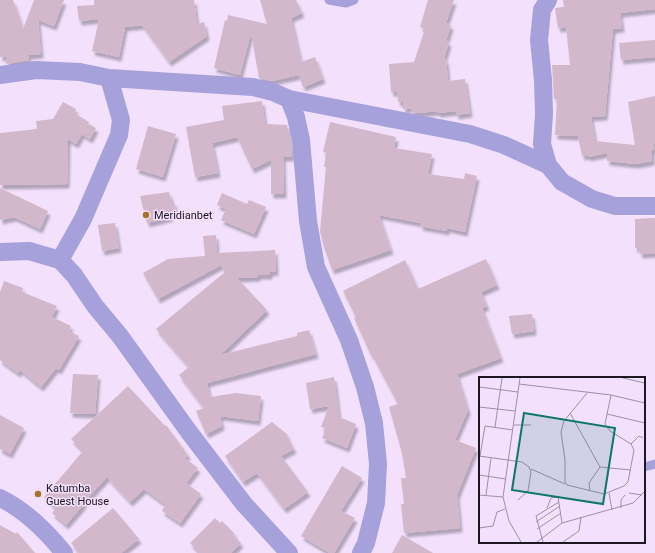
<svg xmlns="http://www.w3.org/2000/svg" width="655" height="553" font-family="Roboto,sans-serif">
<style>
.building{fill:#d3b7ca;filter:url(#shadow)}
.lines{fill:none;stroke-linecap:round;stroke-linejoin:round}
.service{stroke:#a6a0db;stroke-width:9}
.minor{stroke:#a6a0db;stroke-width:18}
.poi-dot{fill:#a57429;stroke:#f2e0fc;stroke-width:1.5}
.labels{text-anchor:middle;stroke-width:3;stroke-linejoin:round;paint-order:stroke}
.poi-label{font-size:11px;fill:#1d1721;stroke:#f2e0fc;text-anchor:start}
.inset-road{fill:none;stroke:#9d90a4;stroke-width:1}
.view{fill:#0f766e;fill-opacity:0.15;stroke:#0f766e;stroke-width:2}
.inset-edge{fill:none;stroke:#1d1721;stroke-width:2}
</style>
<defs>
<filter id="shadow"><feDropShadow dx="2.5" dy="4.5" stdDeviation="1" flood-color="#0004"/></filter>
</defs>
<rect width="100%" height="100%" fill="#f2e0fc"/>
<!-- building -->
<path class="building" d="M0,0H13L23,29L34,0H64L54,26L38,20L41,54L28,55L29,60L6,64V56L0,57Z
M94,0H194L197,24L204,22L207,36L169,62L142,25L125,27L119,57L92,51L99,19L79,21L77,6L94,5Z
M260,0H296L302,13L291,18L301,62L315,57L323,79L303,87L299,75L272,81L259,78L251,33L240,75L214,68L225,20L227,21L228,15L267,24Z
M428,0H454L446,23L451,25L446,41L449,42L444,59H446L448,81L465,79L470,113L456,115V111L438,113L437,111L418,113L412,112L411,108L403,109V102H398L397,92H391L389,64L414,62L425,29L420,27Z
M563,0H655V9L620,13L622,28L613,29L605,116L591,117L595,141L635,145L628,102L655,96V143L653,144L654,150H652V161L636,164L607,161V153L588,157V155L582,156L578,136L555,135L557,99H554L552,65H570L566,27L558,28L555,8L564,7Z
M655,40V57L621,60L619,43Z
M262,101L265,124L287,125L292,155V157H283L284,194H271V160L252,169L237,137L212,143L218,173L195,177L186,127L224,120L222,106Z
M63,102L76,109L74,113L89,122L88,124L96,128L90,139L82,134L76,144L68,139L67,184L0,185V133L37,129L36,121L53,119Z
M330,122L396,137L394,148L432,154L428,174L464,179L465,173L477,176L465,232L447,228V231L420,226L421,223L379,215L391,250L332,270L323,244L320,231L326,167H324L326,153L323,152Z
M148,126L176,134L163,177L136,169Z
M0,188L48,211L40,229L14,217L0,220Z
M169,192L172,202H174L176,213L170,215L171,217L147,223L140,196Z
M222,193L247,204L249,200L266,207L254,234L221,220L226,209L217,205Z
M655,218V253L640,254L639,248H635V219Z
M115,223L119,248L102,251L98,225Z
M216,235L217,253L275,250L276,271L270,272V275H258V277L237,278L267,310L220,355L297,336V333L309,330L316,354L207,383L210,397L236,393L261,396L258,421L220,416L222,426L206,434L196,411L204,408L179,375L189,367L156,329L225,272L221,265L158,299L143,273L168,259L205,256L203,236Z
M486,259L497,285L481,292L487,306L482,308L501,358L457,374L468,410L455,440L476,448L457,495L460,528L404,533L401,504H404L401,478H406L402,453L389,407L398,404L372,355H371L354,318L356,317L343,291L405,260L418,289Z
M4,281L23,288L22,292L57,306L52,317L71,326L69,331L79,336L59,370L56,368L41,387L20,370L18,373L0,360V292Z
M532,314L534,331L512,334L509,316Z
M73,374L98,375L95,414L70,413Z
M334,377L339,417L356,424L347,448L322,438L326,428L321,427L329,406L310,409L306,383Z
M128,386L165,426L166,425L188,455L185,458L198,468L186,483L201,494L180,523L162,511L166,505L144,489L130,502L107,477L83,503L84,504L66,525L52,513L56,508L44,497L83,451L71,439Z
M0,415L24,428L10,454L0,449Z
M272,422L288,435L287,436L294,449L281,456L308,492L284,509L257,473L243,482L225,456Z
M342,466L362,478L341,511L355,518L334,553H330L301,536Z
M113,508L139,539L121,553H79L71,543Z
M215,518L220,523L222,521L235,534L233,535L241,543L231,553H200L190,543Z
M0,525L16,534L17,532L35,553H0Z
M402,535L433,553H392Z"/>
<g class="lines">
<!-- service -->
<path class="service" d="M329,0L346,3L354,0
M644,467L655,464"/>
<!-- minor -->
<path class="minor" d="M548,0L542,10L539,40L543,80L544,114L542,144L548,165L562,182L592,199L615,206H655
M0,75L36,70L80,72L109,78L253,87L273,92L289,99L296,117L301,140L308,221L316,267L349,340L365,387L374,423L378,464L376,503L366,543L361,553
M289,99L470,134L504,145L548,165
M0,252L29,251L60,260L74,275L95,306L120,336L189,432L244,504L289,553
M60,260L83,219L119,135L121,120L109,78
M0,498C25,510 47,532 64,553"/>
</g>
<!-- markers -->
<g class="poi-dot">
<circle cx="146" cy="215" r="4"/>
<circle cx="38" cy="494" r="4"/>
</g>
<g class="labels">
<!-- poi labels -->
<g class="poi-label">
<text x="154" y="219">Meridianbet</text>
<text x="46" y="492">Katumba<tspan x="46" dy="13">Guest House</tspan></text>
</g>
</g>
<!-- overview -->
<g transform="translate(479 377)">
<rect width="166" height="166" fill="#f2e0fc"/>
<path class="inset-road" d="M41,1L24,120L30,144L42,165M144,1L166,6M40,7L132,18L166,26M0,10L39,15M108,16L85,44L82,55L86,83V105L88,108L125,117L145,109L149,105L155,73L152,67L131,54L126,47L128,37M132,18L128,37L166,46M0,30L36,34M91,36L121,90L152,93M34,48H52M16,50L23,1M152,67L160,59L164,61M0,79L43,85L50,90L52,95L49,114L39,123M1,79L6,49L34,53M52,92L86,107M0,98L27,102M111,114L110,106L121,90M130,116L133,133M150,116L163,118M0,118L24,120M7,118L12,81M68,131L72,121L79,120L83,146M142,131V123L146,118M57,145L81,129M0,151L14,149L18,135L26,132M58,152L82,136M58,165L83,146L154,126L166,114M64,165L57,139L80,125M84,165L100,154L102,140"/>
<path class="view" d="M45,36L136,51L124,127L33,113Z"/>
<rect width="166" height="166" class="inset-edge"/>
</g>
</svg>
